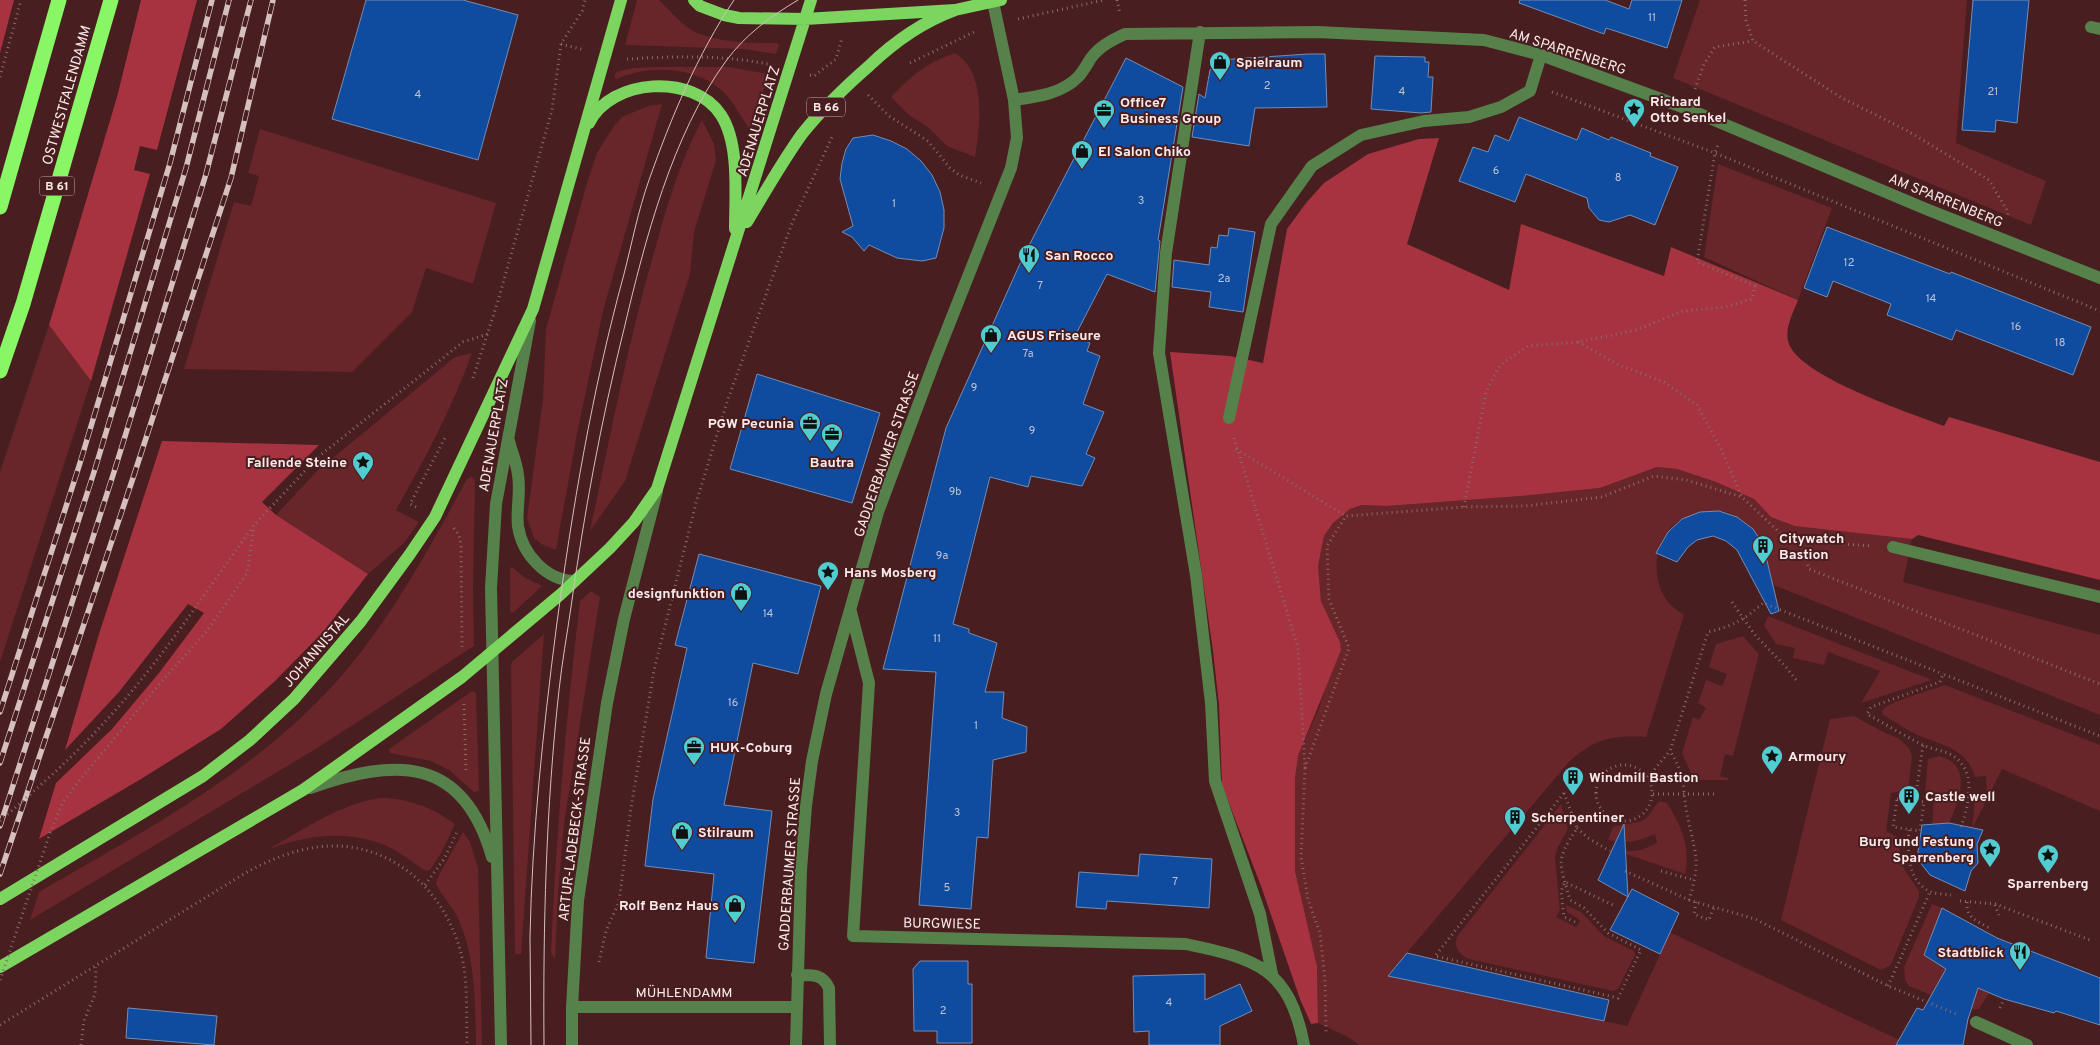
<svg xmlns="http://www.w3.org/2000/svg" width="2100" height="1045" font-family="Overpass,sans-serif">
<style>
.green{fill:#68252a}
.forest{fill:#a6333f}
.building{fill:#0f4b9f;stroke:#748db3}
.lines{fill:none;stroke-linecap:round;stroke-linejoin:round}
.path{stroke:#8b6a6b;stroke-width:3;stroke-dasharray:1 4;stroke-linecap:butt}
.minor{stroke:#57814a;stroke-width:12}
.major{stroke:#7bd55f;stroke-width:12}
.highway{stroke:#88f665;stroke-width:15}
.tram{stroke:#d5bfbf;stroke-width:1}
.rail-casing{stroke:#d5bfbf;stroke-width:5.5}
.rail{stroke:#481e20;stroke-width:4;stroke-dasharray:11;stroke-linecap:butt}
.path-bridge{stroke:#8b6a6b;stroke-width:3;stroke-dasharray:1 4;stroke-linecap:butt}
.labels{text-anchor:middle;stroke-width:4;stroke-linejoin:round;paint-order:stroke}
.number-label{font-size:11px;fill:#c0c2d6}
.shield{fill:#481e20;stroke:#c5adad;stroke-width:1}
.shield-label{font-size:12px;font-weight:bold;fill:#fbeae9}
.street-label{font-size:14px;fill:#fbeae9;stroke:#481e20}
.poi-label{font-size:14px;font-weight:bold;fill:#fbeae9;stroke:#481e20;text-anchor:start}
</style>
<rect width="100%" height="100%" fill="#481e20"/>
<!-- green -->
<path class="green" d="M637,0H659C670,11 683,26 697,33C723,43 750,43 777,43L779,45L776,54L743,49L625,45Z
M1700,0H1967L1956,143L2046,181L2031,225L1673,78Z
M955,53C987,72 980,127 975,157L947,146L928,127L910,116L891,97C914,74 924,64 955,53Z
M656,67H729L769,74L751,127H748C740,115 732,99 720,89C691,66 650,65 617,79L614,78L616,72L633,68Z
M662,104L603,311L578,429L556,550L541,544L534,538L527,518L543,399L546,329L587,183L597,153L614,126L622,117L648,106Z
M702,120L714,144L716,160L694,232L690,274L625,481L590,531C610,437 628,342 655,249C667,205 680,161 702,120Z
M260,129L496,203L473,284L426,268L412,312L352,372L184,369L234,202L251,206L259,176L248,173Z
M1718,164L1832,208L1798,300L1704,257Z
M49,325L91,381L0,662V472Z
M472,353C452,408 425,459 396,510L419,522L404,543L368,574L276,515L316,472L455,357Z
M1657,467L1677,469L1716,482L1754,499L1771,517L1912,539L1903,582L2100,635V715L1766,582C1766,576 1768,569 1768,563C1766,539 1744,513 1719,511C1714,511 1706,514 1700,515C1695,516 1687,517 1682,519C1653,535 1649,580 1669,603C1673,608 1679,611 1684,615L1646,737C1612,735 1594,739 1569,762L1388,975L1627,1026L1663,948L1622,928L1629,913L1910,1045H1359L1350,1038L1318,1023L1317,966L1295,871V778L1298,756L1319,708L1340,642L1321,601L1318,566L1324,536L1333,523L1350,509L1362,505L1387,506L1521,496L1600,488Z
M470,477L474,478L475,483L473,588L474,646L319,747L30,920L39,892C149,828 266,767 349,667C396,610 431,545 467,479Z
M512,567L524,577L542,586L513,613L510,611V568Z
M591,591L600,597L564,824L558,894L555,960L551,952C556,834 566,718 580,601Z
M1768,616L1932,680L1861,703L1880,671L1828,652L1824,665L1793,658L1795,648L1776,644L1764,626Z
M544,634L521,954H515L511,666L512,662Z
M1743,636L1759,654L1733,756L1725,754L1720,776L1728,778V780H1694L1682,753L1693,717L1699,720L1706,708L1698,703L1706,680L1722,686L1727,674L1709,667L1716,644Z
M1945,685L2100,745V811L2002,769L1972,829L1975,796L1987,795L1986,776L1975,777C1967,751 1949,747 1925,738C1911,733 1897,723 1883,715L1882,711C1888,701 1932,690 1945,685Z
M472,691L476,693L479,791L474,792L449,770L431,761L390,753L389,749Z
M1854,716L1885,733L1898,738L1909,748L1912,757L1908,790L1891,793L1886,831L1897,837L1904,869L1919,891V897L1892,962L1889,966L1881,970L1781,920L1830,719Z
M1939,756C1973,764 1960,800 1949,823L1932,827L1934,798L1927,795L1925,792L1928,759Z
M379,798C405,797 434,808 455,824L441,853L430,870L426,871C410,861 397,849 379,843C342,830 305,836 269,849C304,829 338,805 379,798Z
M1661,801L1667,803C1681,825 1691,847 1685,874L1620,852L1641,850L1657,843L1655,834C1638,842 1626,844 1608,840L1613,827C1623,823 1635,825 1645,819C1652,814 1653,805 1661,801Z
M1561,804L1568,829L1558,847L1555,857L1560,910L1556,917L1577,927L1580,920L1567,912L1566,905L1581,912L1604,936L1634,951L1635,955L1618,989L1613,991L1469,959C1458,954 1452,945 1459,934Z
M463,832L470,842L478,868L482,1045H476C475,1001 476,957 457,916C451,905 442,896 436,884C436,878 458,842 463,832Z
M1932,904L1943,908L1924,955L1975,987L1989,993L1979,1009L1967,1010L1909,986L1905,980L1904,967Z"/>
<!-- forest -->
<path class="forest" d="M0,0H14L0,53Z
M141,0H197L157,150L140,146L134,170L150,174L91,381L49,325L117,97Z
M1439,138L1407,244L1509,290L1521,224L1664,276L1671,247L1798,300C1793,313 1785,327 1788,341C1796,376 1911,413 1944,426L1949,417L2100,462V580L1918,535L1912,539L1795,526L1771,517L1754,499L1716,482L1677,469L1657,467L1600,488L1521,496L1387,506L1362,505L1350,509L1333,523L1324,536L1318,566L1321,601L1340,642L1341,650L1298,756L1295,778V871L1317,966L1318,1023L1311,1024L1300,999L1261,886L1222,785L1219,705L1213,651L1170,352L1230,356L1263,363L1287,229L1306,203L1324,183L1368,154L1419,139Z
M162,441L319,445L262,502L276,515L368,574L324,631L275,681L221,729L141,779L39,839L56,783L112,729L159,673L204,613L188,604L119,692L65,750L99,634Z"/>
<!-- building -->
<path class="building" d="M366,0H463L518,15L478,160L332,119Z
M1520,0H1605L1629,9L1632,0H1682L1667,48L1606,28L1604,34L1519,3Z
M1973,0H2029L2017,123L1996,120L1995,132L1962,130Z
M1308,54H1325L1327,107L1255,108L1249,146L1192,137L1199,94L1205,98L1210,70L1219,60Z
M1375,56L1425,57V62H1429L1428,77H1433L1431,112L1421,113L1371,109Z
M1126,58L1183,87L1158,240L1160,241L1155,292L1107,274L1075,336L1090,343L1087,351L1100,356L1083,404L1104,412L1086,454L1095,458L1082,486L1031,476L1028,487L990,477L953,624L969,629V633L997,643L985,692H1004L1002,718L1027,727L1026,752L993,760L988,838L977,837L971,909L919,905L936,672L883,669L946,428L1023,257Z
M1519,117L1577,140L1582,128L1609,140L1611,137L1651,153L1650,156L1678,167L1655,225L1630,215L1609,222L1599,220L1589,208L1587,198L1526,174L1515,202L1459,181L1473,147L1488,152L1495,135L1509,141Z
M873,135L891,141L907,149L921,161L932,175L940,192L944,210V228L936,258L922,261L897,258L869,245L864,251L852,237L842,232L853,226L840,179L842,163L846,149L853,138Z
M1827,227L1950,274L1951,272L2091,327L2073,375L1956,330L1952,340L1887,315L1891,304L1833,281L1827,297L1804,288Z
M1229,228L1255,232L1243,312L1209,307L1211,292L1172,287L1174,260L1209,265L1211,247L1217,248L1219,235L1228,236Z
M757,374L880,413L852,503L730,469Z
M1719,511L1737,517L1753,529L1763,544L1779,611L1771,614L1737,550L1726,541L1713,536L1697,540L1688,547L1677,562L1656,553L1668,532L1682,519L1700,512Z
M699,554L821,586L798,674L753,663L724,805L772,811L754,963L706,958L714,874L645,866L653,799L687,648L675,645Z
M1949,823L1983,830L1977,844L1978,863L1971,871L1965,891L1930,875L1919,861L1918,852L1922,825Z
M1624,824L1628,897L1598,880Z
M1140,854L1212,859L1209,908L1107,901L1106,909L1076,907L1079,872L1138,876Z
M1632,889L1679,913L1660,954L1610,930Z
M1942,908L1997,938L2100,978V1025L2056,1011L2054,1013L2004,999L1978,988L1968,1019L1963,1045H1896L1917,1008L1923,1010L1946,969L1924,955Z
M1407,953L1609,1000L1604,1021L1388,976Z
M920,961H968V984H972V1043H937V1031H914L913,969Z
M1205,974V1000L1240,984L1252,1011L1220,1026V1045H1149V1031L1134,1032L1133,976Z
M128,1008L217,1016L214,1045L126,1038Z"/>
<g class="lines">
<!-- path -->
<path class="path" d="M1117,0L1120,14
M1745,0L1746,20L1753,41L1842,98L1906,130L1989,180L2008,212V218
M1018,19L1104,0
M561,44L584,50
M627,59C674,56 721,55 768,64
M910,63L976,31
M810,75L814,76L836,59L842,38
M0,77L21,0
M1695,89L1704,64L1715,47L1753,41
M1552,92L1715,153L2100,311
M868,95L889,116L928,141L950,168L959,175L981,183
M1578,342L1619,365L1664,382L1697,405L1722,451L1742,497L1781,534L1800,541L1872,546
M473,378L498,301L552,110L561,44L582,11L585,0
M1234,438L1298,648L1305,768L1301,857L1308,899L1320,933L1325,980L1326,1034
M1236,449L1346,516
M416,507L410,504L445,438
M1464,507L1486,392L1500,365L1528,346L1578,342L1636,330L1683,311L1725,307L1752,299L1755,286L1697,262L1715,153L1718,145
M454,528L459,535L461,545L462,647
M1800,541L1809,569L2100,684
M1732,602L1755,635L1785,666L1797,681
M195,608L254,525L318,457L463,342L488,334
M464,704L466,772
M1596 793a28 28 0 1 1 56 0a28 28 0 1 1-56 0Z
M1305,768L1349,648L1329,599L1327,546L1346,516L1464,507L1525,506L1602,497L1654,476L1686,480L1742,497
M1648,777L1670,751
M1564,793L1577,828C1554,863 1560,863 1570,900L1584,908L1608,933L1641,950L1618,998L1435,956Z
M1653,794H1718
M1897,799L1924,802L1920,831L1893,827Z
M1915,801L1923,745
M1961,827C1969,804 1978,769 1950,754C1941,750 1930,749 1921,744C1903,735 1885,724 1867,714L1871,707L1940,682L1943,674L2100,736
M1577,828L1588,838L1610,851
M1909,830C1907,850 1907,882 1931,892C1937,894 1945,894 1951,895
M50,833L63,802L79,781L162,681L207,631L247,573L254,526
M1625,871L1689,900L1755,919L1888,986L1956,1014
M1661,871L1694,880
M425,885L444,859L458,830
M1689,900C1693,887 1697,872 1696,858C1694,842 1689,825 1686,809C1682,782 1686,777 1670,751L1708,632C1733,626 1744,620 1763,603L1943,674
M1960,901L1995,904L2090,940
M1696,902L1694,914L1709,920L1714,907
M1967,902C1966,918 1976,920 1989,928
M1995,905L1999,915
M1575,922L1564,917L1561,891L1565,882L1615,906
M599,962L606,931L619,902L631,808L654,670L696,503L727,402L792,223L833,135
M1888,986L1930,892
M2000,1008L2004,999
M0,1025L242,875C261,864 281,855 302,850C380,830 448,886 463,962C468,988 466,1018 467,1045
M81,1045L84,1021L95,994L96,967"/>
<!-- minor -->
<path class="minor" d="M2091,27L2100,29
M1200,32L1166,253L1159,353L1196,575L1211,703L1215,781L1260,914L1272,974
M1014,100C1035,97 1062,94 1078,77C1083,72 1087,64 1091,58C1100,46 1112,40 1125,34L1317,32L1484,40L1541,55L1688,109L1926,209L2100,278
M1229,418L1271,224L1312,166L1361,135L1424,121L1469,117L1501,107L1530,91L1541,55
M509,441C512,453 517,464 518,475C521,492 516,509 518,526C522,554 546,580 574,581
M1893,547L2100,597
M851,612L869,683L853,936L1186,944C1257,959 1289,968 1304,1045
M310,788C395,758 463,755 492,857
M797,975C811,975 822,973 829,988L830,1045
M572,1007H796
M1976,1022L2027,1045
M501,1045L491,588L496,504L530,321
M572,1045V1007L578,901L607,703L624,619L657,491
M796,1045L801,870L806,806L812,761L826,694L878,512L935,360L1011,168L1017,138L1014,100L993,2"/>
<!-- major -->
<path class="major" d="M694,0L700,6L724,15L739,18L805,19L955,10L1001,0
M589,123C611,78 694,73 721,115C740,144 735,196 735,229
M747,222C765,192 782,162 802,134C822,109 845,87 869,66C894,42 922,22 955,10
M0,899L203,776L250,740L294,699L361,621L410,554L435,517L533,309L621,0
M0,967L303,790L462,677L561,594L610,548L634,522L657,489L811,0"/>
<!-- highway -->
<path class="highway" d="M0,207L59,0
M0,371L23,304L111,0"/>
<!-- tram -->
<path class="tram" d="M531,1045C531,1009 530,973 530,937C532,834 543,732 556,630C572,510 592,391 624,274C632,243 638,211 649,180C671,118 697,55 734,0
M544,1045C543,926 546,808 559,690C562,662 567,635 571,607C584,514 601,421 624,329C645,240 672,135 726,61C745,35 771,16 798,0"/>
<!-- rail casing -->
<g class="rail-casing">
<path id="rail" d="M0,712L80,463L170,163L212,0
M0,763L95,469L186,168L229,0
M0,826L114,472L206,174L251,0
M0,874L133,478L231,178L273,0"/>
</g>
<!-- rail -->
<use href="#rail" class="rail"/>
<!-- path-bridge -->
<path class="path-bridge" d="M0,821C34,791 69,761 100,727C135,690 166,649 195,608
M0,980L50,833"/>
</g>
<!-- icons -->
<defs>
<g id="shop-pin" transform="scale(1.125)"><path d="M0 17L-7.5 6A9.5 9.5 0 1 1 7.5 6Z" fill="#51ccd1" stroke="#481e20"/><path d="M-5-2.5h2.3a2.7 3.5 0 0 1 5.4 0H5L5.5 6h-11ZM-1.5-2.5h3a1.5 2.3 0 0 0-3 0Z" fill="#111"/></g>
<g id="sight-pin" transform="scale(1.125)"><path d="M0 17L-7.5 6A9.5 9.5 0 1 1 7.5 6Z" fill="#51ccd1" stroke="#481e20"/><path d="M0-6L1.8-2.2L6-1.7L2.9 1.2L3.7 5.4L0 3.3L-3.7 5.4L-2.9 1.2L-6-1.7L-1.8-2.2Z" fill="#111"/></g>
<g id="office-pin" transform="scale(1.125)"><path d="M0 17L-7.5 6A9.5 9.5 0 1 1 7.5 6Z" fill="#51ccd1" stroke="#481e20"/><path d="M-6-3h4V-5.5h4V-3h4V5H-6ZM-1-4.5V-3h2v-1.5ZM-6 0V1H6V0Z" fill="#111"/></g>
<g id="restaurant-pin" transform="scale(1.125)"><path d="M0 17L-7.5 6A9.5 9.5 0 1 1 7.5 6Z" fill="#51ccd1" stroke="#481e20"/><path d="M-5-6h1v4h1v-4h1v4h1v-4h1v5L-1.5 .5V6h-2V.5L-5-1ZM5-6V6H3V1.5H1.5Q1.5-4 5-6Z" fill="#111"/></g>
<g id="building-pin" transform="scale(1.125)"><path d="M0 17L-7.5 6A9.5 9.5 0 1 1 7.5 6Z" fill="#51ccd1" stroke="#481e20"/><path d="M-4-6H4V6H1V3H-1V6H-4ZM-2.5-4.3h1.7v1.8h-1.7ZM.8-4.3h1.7v1.8H.8ZM-2.5-1h1.7V.8h-1.7ZM.8-1h1.7V.8H.8Z" fill="#111"/></g>
</defs>
<g fill-rule="evenodd">
<use href="#shop-pin" x="1220" y="62"/>
<use href="#sight-pin" x="1634" y="109"/>
<use href="#office-pin" x="1104" y="110"/>
<use href="#shop-pin" x="1082" y="151"/>
<use href="#restaurant-pin" x="1029" y="255"/>
<use href="#shop-pin" x="991" y="335"/>
<use href="#office-pin" x="810" y="423"/>
<use href="#office-pin" x="832" y="434"/>
<use href="#sight-pin" x="363" y="462"/>
<use href="#building-pin" x="1763" y="546"/>
<use href="#sight-pin" x="828" y="572"/>
<use href="#shop-pin" x="741" y="593"/>
<use href="#office-pin" x="694" y="747"/>
<use href="#sight-pin" x="1772" y="756"/>
<use href="#building-pin" x="1573" y="777"/>
<use href="#building-pin" x="1909" y="796"/>
<use href="#building-pin" x="1515" y="817"/>
<use href="#shop-pin" x="682" y="832"/>
<use href="#sight-pin" x="1990" y="849"/>
<use href="#sight-pin" x="2048" y="855"/>
<use href="#shop-pin" x="735" y="905"/>
<use href="#restaurant-pin" x="2020" y="952"/>
</g>
<g class="labels">
<!-- number labels -->
<g class="number-label">
<text x="1652" y="21">11</text>
<text x="1267" y="89">2</text>
<text x="1402" y="95">4</text>
<text x="1993" y="95">21</text>
<text x="418" y="98">4</text>
<text x="1496" y="174">6</text>
<text x="1618" y="181">8</text>
<text x="1141" y="204">3</text>
<text x="894" y="207">1</text>
<text x="1849" y="266">12</text>
<text x="1224" y="282">2a</text>
<text x="1040" y="289">7</text>
<text x="1931" y="302">14</text>
<text x="2016" y="330">16</text>
<text x="2060" y="346">18</text>
<text x="1028" y="357">7a</text>
<text x="974" y="391">9</text>
<text x="1032" y="434">9</text>
<text x="955" y="495">9b</text>
<text x="942" y="559">9a</text>
<text x="768" y="617">14</text>
<text x="937" y="642">11</text>
<text x="733" y="706">16</text>
<text x="976" y="729">1</text>
<text x="957" y="816">3</text>
<text x="1175" y="885">7</text>
<text x="947" y="891">5</text>
<text x="1169" y="1006">4</text>
<text x="943" y="1014">2</text>
</g>
<!-- shield labels -->
<g class="shield">
<rect x="807" y="97.5" width="38" height="19" rx="4"/>
<rect x="39.5" y="176.5" width="35" height="19" rx="4"/>
</g>
<g class="shield-label">
<text x="826" y="111">B 66</text>
<text x="57" y="190">B 61</text>
</g>
<!-- street labels -->
<g class="street-label">
<text transform="translate(1568 51) rotate(18)" y="5">AM SPARRENBERG</text>
<text transform="translate(66 95) rotate(-74)" y="5">OSTWESTFALENDAMM</text>
<text transform="translate(758 121) rotate(-73)" y="5">ADENAUERPLATZ</text>
<text transform="translate(1946 200) rotate(22)" y="5">AM SPARRENBERG</text>
<text transform="translate(493 435) rotate(-80)" y="5">ADENAUERPLATZ</text>
<text transform="translate(886 454) rotate(-71)" y="5">GADDERBAUMER STRASSE</text>
<text transform="translate(316 650) rotate(-49)" y="5">JOHANNISTAL</text>
<text transform="translate(574 829) rotate(-83)" y="5">ARTUR-LADEBECK-STRASSE</text>
<text transform="translate(789 864) rotate(-86)" y="5">GADDERBAUMER STRASSE</text>
<text transform="translate(942 923) rotate(1)" y="5">BURGWIESE</text>
<text x="684" y="997">MÜHLENDAMM</text>
</g>
<!-- poi labels -->
<g class="poi-label">
<text x="1236" y="67">Spielraum</text>
<text x="1650" y="106">Richard<tspan x="1650" dy="16">Otto Senkel</tspan></text>
<text x="1120" y="107">Office7<tspan x="1120" dy="16">Business Group</tspan></text>
<text x="1098" y="156">El Salon Chiko</text>
<text x="1045" y="260">San Rocco</text>
<text x="1007" y="340">AGUS Friseure</text>
<text x="794" y="428" text-anchor="end">PGW Pecunia</text>
<text x="347" y="467" text-anchor="end">Fallende Steine</text>
<text x="832" y="467" text-anchor="middle">Bautra</text>
<text x="1779" y="543">Citywatch<tspan x="1779" dy="16">Bastion</tspan></text>
<text x="844" y="577">Hans Mosberg</text>
<text x="725" y="598" text-anchor="end">designfunktion</text>
<text x="710" y="752">HUK-Coburg</text>
<text x="1788" y="761">Armoury</text>
<text x="1589" y="782">Windmill Bastion</text>
<text x="1925" y="801">Castle well</text>
<text x="1531" y="822">Scherpentiner</text>
<text x="698" y="837">Stilraum</text>
<text x="1974" y="846" text-anchor="end">Burg und Festung<tspan x="1974" dy="16">Sparrenberg</tspan></text>
<text x="2048" y="888" text-anchor="middle">Sparrenberg</text>
<text x="719" y="910" text-anchor="end">Rolf Benz Haus</text>
<text x="2004" y="957" text-anchor="end">Stadtblick</text>
</g>
</g>
</svg>
